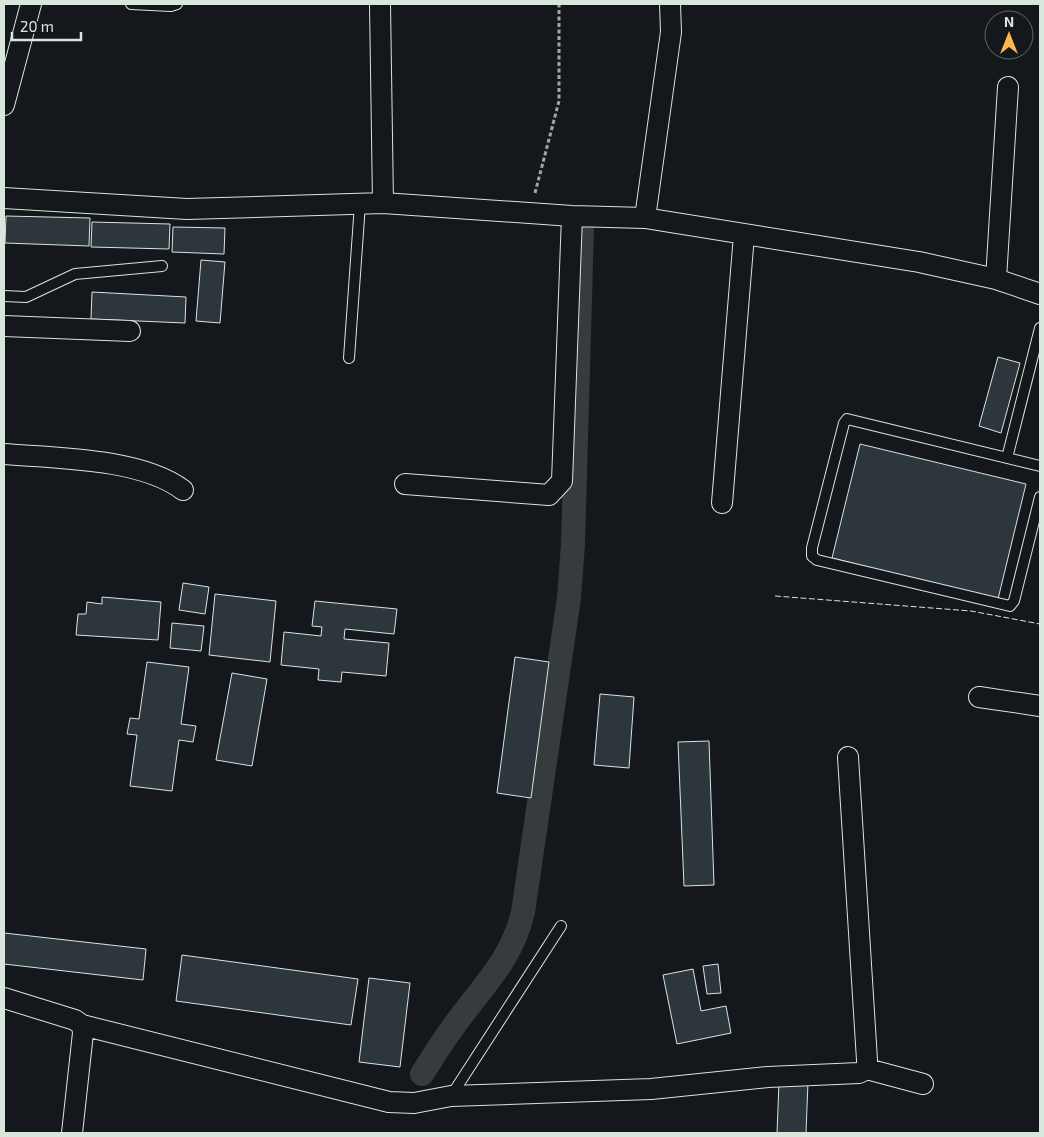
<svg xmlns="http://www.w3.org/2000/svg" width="1044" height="1137" font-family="'Exo 2',sans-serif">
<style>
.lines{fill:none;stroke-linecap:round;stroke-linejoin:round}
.canal{stroke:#363b3e;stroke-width:24}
.building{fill:#2c363c;stroke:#d8e6dc}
.lane-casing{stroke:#d8e6dc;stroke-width:12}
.street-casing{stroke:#d8e6dc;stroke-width:22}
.path{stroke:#9da8a2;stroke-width:3;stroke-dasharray:4 2.5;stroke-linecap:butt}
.lane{stroke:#14181c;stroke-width:10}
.street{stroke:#14181c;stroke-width:20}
.fence{stroke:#d8e6dc;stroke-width:1;stroke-dasharray:6 2.5;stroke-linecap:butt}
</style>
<rect width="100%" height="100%" fill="#14181c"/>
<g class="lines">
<!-- canal -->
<path class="canal" d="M422,1074C433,1057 444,1039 456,1023C484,985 512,959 523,912L569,598L573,544L582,228"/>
</g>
<!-- building -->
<path class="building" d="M6,216L90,218L89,246L5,243Z
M92,222L170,224L169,249L91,247Z
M173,227L225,228L224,254L172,252Z
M201,260L225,262L220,323L196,321Z
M92,292L186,297L185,323L91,319Z
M998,357L1020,363L1001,433L979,426Z
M860,444L1026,484L998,599L832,558Z
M183,583L209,587L205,614L179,610Z
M215,594L276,601L270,662L209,655Z
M102,597L161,602L158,640L76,635L78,614H86L87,602L102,604Z
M315,601L397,609L394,634L345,629L344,639L389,643L386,676L342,672L341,682L318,680L319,669L281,665L284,632L321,636L322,627L312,626Z
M172,623L204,626L201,651L170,648Z
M515,657L549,662L531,798L497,793Z
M147,662L189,667L181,724L196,726L193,742L179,740L172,791L130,786L137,735L127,734L130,718L139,719Z
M232,673L267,679L252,766L216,760Z
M600,694L634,697L629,768L594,765Z
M709,741L714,885L684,886L678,742Z
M4,933L146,949L143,980L4,964Z
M182,955L358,979L351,1025L176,1001Z
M718,964L721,993L707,994L703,966Z
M693,969L701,1011L726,1006L731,1033L677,1044L663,975Z
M369,978L410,983L400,1067L359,1062Z
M779,1082H808L806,1133H777Z"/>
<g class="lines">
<!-- lane casing -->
<g class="lane-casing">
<path id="lane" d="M131,4L171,6L177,4
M4,296L26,297L75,274L162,266
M349,358L360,204
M1007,458L1040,328
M1040,466L847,419L844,423L812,548V556L817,560L1010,606L1014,601L1040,497
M451,1096L561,926"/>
</g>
<!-- street casing -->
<g class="street-casing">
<path id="street" d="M380,4L383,203
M4,105L31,4
M4,198L187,209L383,203L572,216L645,218L919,262L996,279L1040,294
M645,218L671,32L670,4
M996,279L1008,87
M4,326L130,331
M4,454C55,458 141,458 183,490
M405,484L549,495L562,481L572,216
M722,503L744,235
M979,697L1040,706
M4,998L75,1020L82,1025L389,1102L414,1103L451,1096L651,1089L768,1077L859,1073L867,1069V1060L848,757
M867,1069L923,1084
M72,1133L83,1033L82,1025"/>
</g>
<!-- path -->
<path class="path" d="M535,193L559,101V4"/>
<!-- lane -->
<use href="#lane" class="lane"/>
<!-- street -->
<use href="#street" class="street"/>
<!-- fence -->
<path class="fence" d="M775,596L971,611L1040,624"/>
</g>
<!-- border -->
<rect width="1044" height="1137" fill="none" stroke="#d8e6dc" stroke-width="10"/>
<!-- north arrow -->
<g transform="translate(1009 35)"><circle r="24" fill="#14181c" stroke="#626a69"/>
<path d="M0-4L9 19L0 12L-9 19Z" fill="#ffb74d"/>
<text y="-8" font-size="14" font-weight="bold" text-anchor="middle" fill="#d8e6dc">N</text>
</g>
<!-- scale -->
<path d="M12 32v8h69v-8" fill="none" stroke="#d8e6dc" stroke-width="2.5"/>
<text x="20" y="32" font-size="15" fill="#d8e6dc" stroke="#14181c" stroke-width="4" paint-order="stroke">20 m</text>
</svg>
